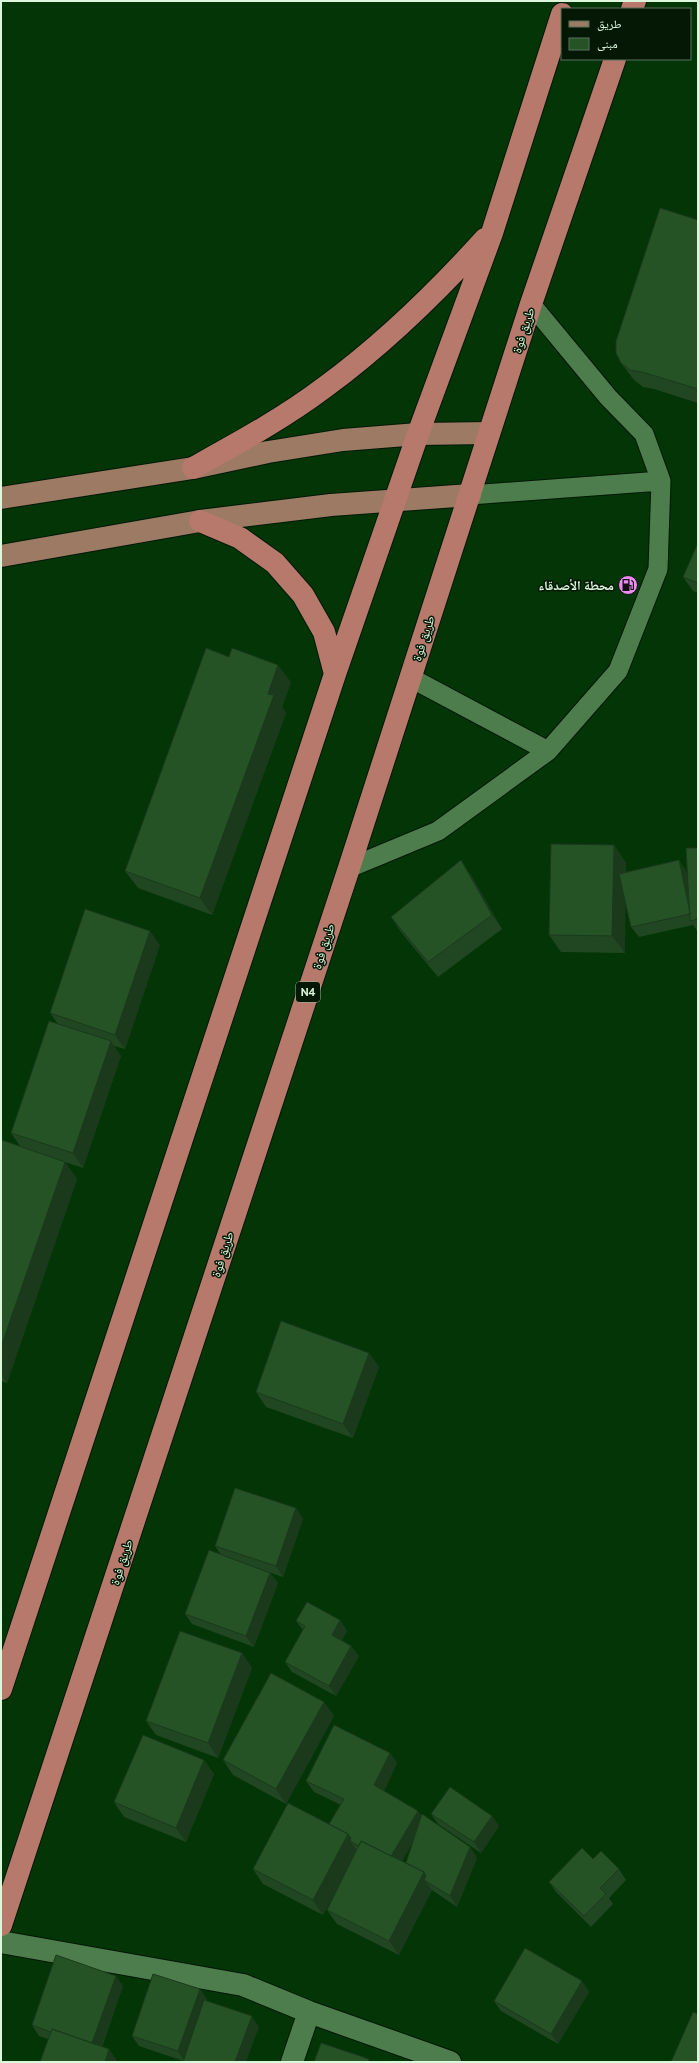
<svg xmlns="http://www.w3.org/2000/svg" width="699" height="2063" font-family="'PT Sans','Noto Naskh Arabic',sans-serif">
<style>
.lines{fill:none;stroke-linecap:round;stroke-linejoin:round}
.service-casing{stroke:#021903;stroke-width:21}
.minor-casing{stroke:#021903;stroke-width:24}
.primary-casing{stroke:#021903;stroke-width:24}
.trunk-casing{stroke:#021903;stroke-width:24}
.service{stroke:#4d7d4d;stroke-width:19}
.minor{stroke:#4d7d4d;stroke-width:22}
.primary{stroke:#9c7a64;stroke-width:22}
.trunk{stroke:#b6796c;stroke-width:22}
.wall{fill:#204721;fill-rule:evenodd}
.shaded-wall{fill:#1a3a1b}
.building{fill:#255326;stroke:#1a3a1b}
.labels{text-anchor:middle;stroke-width:3;stroke-linejoin:round;paint-order:stroke}
.shield{fill:#051806;stroke:#9cb49c;stroke-width:1}
.shield-label{font-size:12px;font-weight:bold;fill:#ddf7dc}
.street-label{font-size:13px;fill:#ddf7dc;stroke:#051806}
.poi-label{font-size:13px;font-weight:bold;fill:#ddf7dc;stroke:#051806;text-anchor:end}
</style>
<rect width="100%" height="100%" fill="#033507"/>
<g class="lines">
<!-- service casing -->
<g class="service-casing">
<path id="service" d="M470,495L661,481
M411,678L548,751
M349,868L438,831L548,751L618,671L658,569L661,481L644,434L608,397L531,304"/>
</g>
<!-- minor casing -->
<g class="minor-casing">
<path id="minor" d="M1,1942L243,1985L309,2012L450,2062
M292,2062L309,2012"/>
</g>
<!-- primary casing -->
<g class="primary-casing">
<path id="primary" d="M1,498L193,468L268,452L343,440L418,434L489,433
M1,556L200,521L331,505L470,495"/>
</g>
<!-- trunk casing -->
<g class="trunk-casing">
<path id="trunk" d="M632,9L635,1
M193,468C238,443 284,418 325,387C384,344 436,293 485,239
M200,521L240,538L275,563L303,595L324,632L335,674
M1,1689L335,674L418,434L492,233L562,14
M1,1925L349,868L531,304L615,59"/>
</g>
<!-- service -->
<use href="#service" class="service"/>
<!-- minor -->
<use href="#minor" class="minor"/>
<!-- primary -->
<use href="#primary" class="primary"/>
<!-- trunk -->
<use href="#trunk" class="trunk"/>
</g>
<!-- wall -->
<path class="wall" d="M698,220V403L654,389L643,387L634,380L621,363Z
M698,543V593L693,591L683,577Z
M291,682L282,707L286,713L212,915L138,888L125,871Z
M614,845L626,863V872L679,860L686,871L687,875L698,848V932L693,925L639,937L631,927L625,902V953L561,952L549,935Z
M471,875L502,929L438,977L401,932L391,917Z
M160,945L125,1049L114,1046L121,1056L83,1168L65,1162L77,1179L7,1383L1,1381V1142L20,1146L11,1133L58,1024L50,1013Z
M369,1353L379,1367L353,1438L266,1407L256,1392Z
M296,1508L303,1519L283,1577L257,1568L270,1573L278,1583L254,1647L192,1624L185,1614L221,1555L215,1546Z
M340,1620L347,1631L342,1640L351,1646L359,1656L336,1696L292,1672L285,1662L303,1630L296,1621Z
M242,1653L252,1668L218,1758L156,1735L146,1721Z
M324,1702L334,1716L286,1804L233,1775L223,1760Z
M390,1753L397,1763L384,1791L418,1811L421,1816L470,1847L477,1858L457,1907L432,1890L399,1955L337,1924L327,1910L343,1878L323,1915L263,1884L253,1869L329,1824L341,1805L314,1792L306,1781ZM413,1842L406,1863L402,1861Z
M204,1760L214,1774L186,1842L124,1817L114,1802Z
M431,1814L492,1816L499,1826L481,1853L438,1824Z
M593,1859L619,1869L626,1880L609,1898L613,1904L591,1927L556,1892L549,1882Z
M582,1981L589,1992L558,2044L501,2011L494,2001Z
M123,1986L102,2047L48,2039L39,2036L32,2025Z
M200,1989L207,2000V2001L259,2027L183,2061L139,2046L132,2036Z"/>
<!-- shaded-wall -->
<path class="shaded-wall" d="M278,665L291,682L282,707L286,713L212,915L200,898Z
M614,845L626,863L625,953L612,936Z
M461,860L471,875L502,929L492,915Z
M679,860L686,871L697,919L691,913Z
M150,931L160,945L125,1049L115,1035Z
M111,1041L121,1056L83,1168L73,1153Z
M65,1162L77,1179L7,1383L1,1374V1347Z
M369,1353L379,1367L353,1438L343,1424Z
M296,1508L303,1519L283,1577L276,1566Z
M270,1573L278,1583L254,1647L246,1636Z
M340,1620L347,1631L339,1645L332,1635Z
M351,1646L359,1656L336,1696L329,1686Z
M242,1653L252,1668L218,1758L208,1743Z
M324,1702L334,1716L286,1804L276,1789Z
M390,1753L397,1763L381,1796L374,1785Z
M204,1760L214,1774L186,1842L176,1828Z
M418,1811L425,1822L397,1869L390,1858Z
M492,1816L499,1826L481,1853L474,1842Z
M348,1834L355,1844L350,1841L357,1851L323,1915L313,1900Z
M470,1847L477,1858L457,1907L450,1896Z
M424,1872L433,1885L424,1880L432,1890L399,1955L389,1941Z
M116,1976L123,1986L98,2056L91,2046Z
M582,1981L589,1992L558,2044L551,2034Z
M200,1989L207,2000L185,2061L178,2051Z
M252,2016L259,2027L246,2062H235Z
M109,2049L118,2062H105Z"/>
<!-- building -->
<path class="building" d="M660,208L698,220V389L642,372L630,370L621,363L616,353V341Z
M698,543V583L683,577Z
M206,648L229,657L232,648L278,665L268,694L274,695L200,898L125,871Z
M551,844L614,845L612,936L549,935Z
M686,848H698V919L690,921Z
M461,860L492,915L428,962L391,917Z
M679,860L689,908L690,914L631,927L619,874Z
M85,909L150,931L115,1035L50,1013Z
M49,1021L111,1041L73,1153L11,1133Z
M2,1140L65,1162L1,1347V1142Z
M281,1321L369,1353L343,1424L256,1392Z
M235,1488L296,1508L276,1566L215,1546Z
M209,1550L270,1573L246,1636L185,1614Z
M307,1602L340,1620L332,1635L351,1646L329,1686L285,1662L305,1626L296,1621Z
M180,1631L242,1653L208,1743L146,1721Z
M271,1673L324,1702L276,1789L223,1760Z
M334,1725L390,1753L374,1785L418,1811L391,1856L361,1841L359,1846L350,1841L351,1838L348,1834L329,1824L344,1799L306,1781Z
M143,1735L204,1760L176,1828L114,1802Z
M450,1787L492,1816L474,1842L431,1814Z
M288,1803L348,1834L313,1900L253,1869Z
M422,1814L470,1847L450,1896L424,1880L426,1876L424,1872L406,1863Z
M361,1841L424,1872L389,1941L327,1910Z
M582,1848L593,1859L601,1851L619,1869L600,1888L606,1894L584,1916L549,1882Z
M525,1948L582,1981L551,2034L494,2001Z
M56,1955L116,1976L92,2043L52,2029L51,2032L32,2025Z
M153,1974L200,1989L178,2051L132,2036Z
M204,2000L252,2016L235,2062H183Z
M693,2012L698,2014V2062H671Z
M52,2029L109,2049L105,2062H40Z
M321,2043L369,2059L368,2062H314Z"/>
<!-- icons -->
<defs>
<g id="fuel-disc" transform="scale(1)"><circle r="9.5" fill="#ee8bf7" stroke="#051806"/><path d="M-5.5-6h7V0h2V4h1.3V-2.5L3-4.5l.8-.8L6-3V5H2.5V1h-1V6h-7ZM-4.2-4.7v3.2H.2V-4.7Z" fill="#111"/></g>
</defs>
<g fill-rule="evenodd">
<use href="#fuel-disc" x="628" y="585"/>
</g>
<g class="labels">
<!-- shield labels -->
<rect class="shield" x="296" y="982" width="24" height="20" rx="3"/>
<g class="shield-label">
<text x="308" y="996">N4</text>
</g>
<!-- street labels -->
<g class="street-label">
<text transform="translate(523 330) rotate(-72)" y="5">طريق فوة</text>
<text transform="translate(423 638) rotate(-72)" y="5">طريق فوة</text>
<text transform="translate(323 946) rotate(-72)" y="5">طريق فوة</text>
<text transform="translate(222 1254) rotate(-72)" y="5">طريق فوة</text>
<text transform="translate(121 1562) rotate(-72)" y="5">طريق فوة</text>
</g>
<!-- poi labels -->
<g class="poi-label">
<text x="614" y="590">محطة الأصدقاء</text>
</g>
</g>
<!-- border -->
<rect width="699" height="2063" fill="none" stroke="#ddf7dc" stroke-width="4"/>
<!-- legend -->
<rect x="561" y="8" width="130" height="52" fill="#051806" stroke="#5b715c"/>
<rect x="569" y="21" width="20" height="6" fill="#9c7a64" stroke="#5b715c"/>
<text x="597" y="28" font-size="12" fill="#ddf7dc">طريق</text>
<rect x="569" y="38" width="20" height="12" fill="#255326" stroke="#5b715c"/>
<text x="597" y="48" font-size="12" fill="#ddf7dc">مبنى</text>
</svg>
